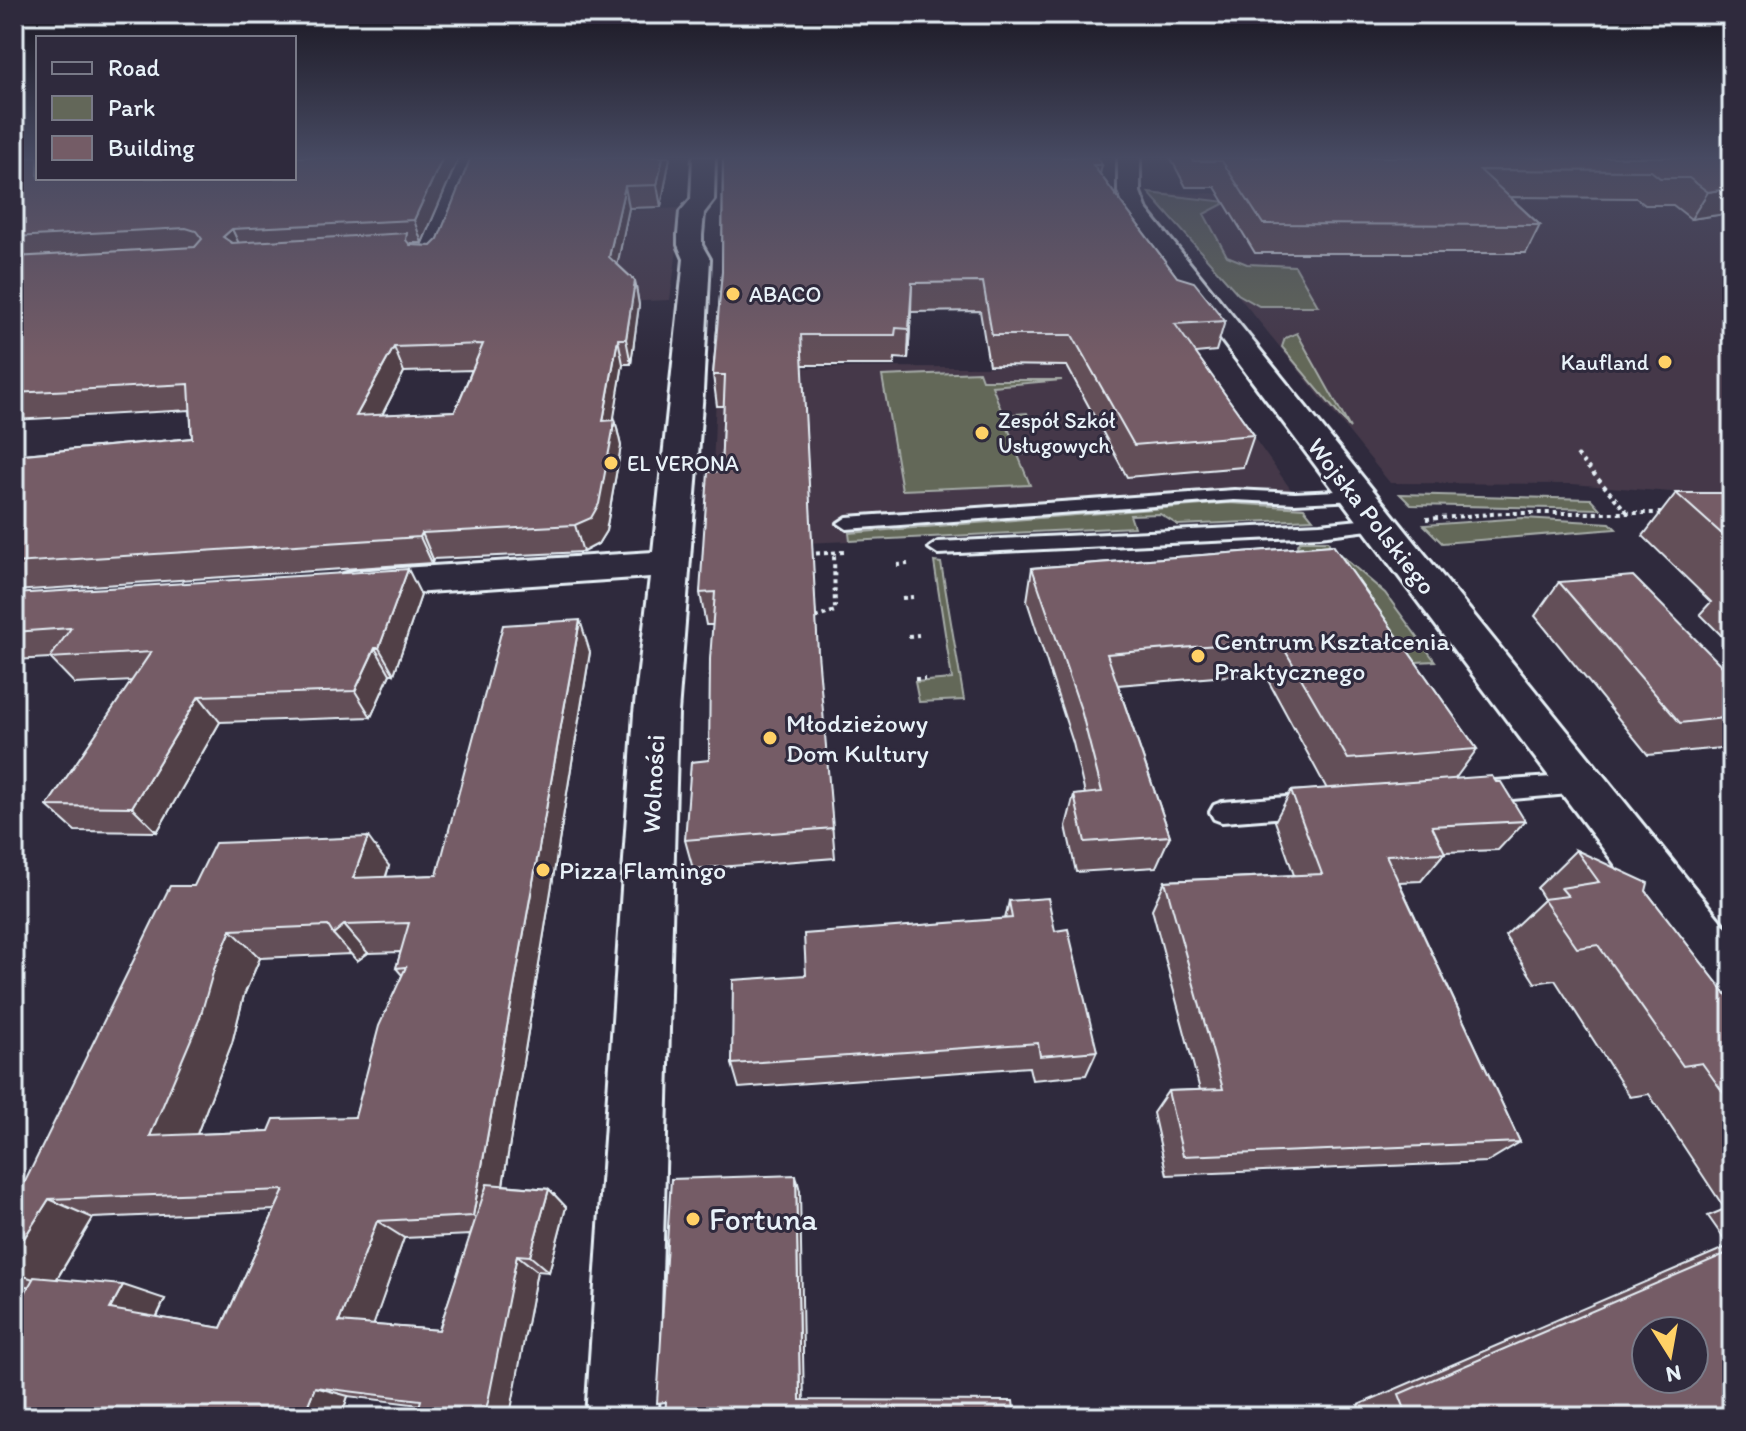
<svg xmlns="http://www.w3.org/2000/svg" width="1746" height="1431" font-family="Itim,sans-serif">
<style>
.built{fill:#443949}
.green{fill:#636759;stroke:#a6aca8;stroke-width:2}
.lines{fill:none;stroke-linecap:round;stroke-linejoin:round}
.lane-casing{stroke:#e8f1f8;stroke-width:6}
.street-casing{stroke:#e8f1f8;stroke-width:6}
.secondary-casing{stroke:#e8f1f8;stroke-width:6}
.path{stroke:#e8f1f8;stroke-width:4;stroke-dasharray:4 4;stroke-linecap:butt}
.lane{fill:#2f2a3d;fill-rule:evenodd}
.street{fill:#2f2a3d;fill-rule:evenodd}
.secondary{fill:#2f2a3d;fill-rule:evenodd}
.wall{fill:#644f58;stroke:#e8f1f8;stroke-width:2;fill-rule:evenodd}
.shaded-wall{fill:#514047;stroke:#e8f1f8;stroke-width:2}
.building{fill:#745c66;stroke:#e8f1f8;stroke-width:2;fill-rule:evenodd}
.poi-dot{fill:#ffd166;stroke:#2f2a3d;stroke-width:3}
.labels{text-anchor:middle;stroke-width:6;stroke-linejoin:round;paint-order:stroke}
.far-poi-label{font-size:22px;fill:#e8f1f8;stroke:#2f2a3d;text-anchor:start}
.street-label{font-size:26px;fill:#e8f1f8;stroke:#2f2a3d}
.poi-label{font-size:26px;fill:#e8f1f8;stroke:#2f2a3d;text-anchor:start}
.near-poi-label{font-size:32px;fill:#e8f1f8;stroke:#2f2a3d;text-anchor:start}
</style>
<rect width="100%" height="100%" fill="#2f2a3d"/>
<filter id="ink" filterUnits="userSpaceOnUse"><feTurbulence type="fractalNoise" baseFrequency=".0125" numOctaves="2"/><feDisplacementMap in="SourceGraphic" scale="16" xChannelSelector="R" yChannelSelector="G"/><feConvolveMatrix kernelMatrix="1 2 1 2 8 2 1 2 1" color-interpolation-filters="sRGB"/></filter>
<g filter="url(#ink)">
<!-- built -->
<path class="built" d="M1611,157L1732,196V497L1572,484L1390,483L1155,193L1505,196Z
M683,208L670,300L295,315L445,269L467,217Z
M1203,366L1304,508L1229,503L849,533L850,541L710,547L717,368Z"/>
<!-- green -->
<path class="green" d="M1149,193L1227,202L1204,214L1227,256L1247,264L1295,266L1318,306H1259L1238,294Z
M1297,333L1350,428L1282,347L1285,338Z
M979,372L982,380H1062L992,386L1003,415L1027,413L1029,419L1005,421L1016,448L1039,446L1042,452L1018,455L1030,485L902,490L882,376Z
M1400,494L1591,499L1600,509L1411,505Z
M1229,503L1304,508L1313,519L1178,525L1160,514L1130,515L1134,527L850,541L849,533Z
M1523,518L1610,523L1616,529L1442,543L1424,525Z
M1300,541H1328L1330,546L1385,593L1435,661L1375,664L1296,548Z
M934,562L941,563L964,700L919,702L915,682L952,679Z"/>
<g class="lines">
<!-- lane casing -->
<g class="lane-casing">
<path id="lane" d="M1234,490L1295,493L1357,490L1366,495L1357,500L1295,503L1234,500L847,529L838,523L847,517Z
M1379,518L1385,520L1388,524L1385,528L1320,536L938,554L929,548L938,542L1320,524Z
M1581,775L1589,777L1593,784L1589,791L1581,793L1479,802L1471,799L1467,792L1471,785L1479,782Z
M1313,795L1321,798L1325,805L1321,812L1313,815L1222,822L1214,819L1210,812L1214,805L1222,802Z"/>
</g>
<!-- street casing -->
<g class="street-casing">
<path id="street" d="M693,157H715L714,200L704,213L702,235V245L710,259L703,391L678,713L658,1417H586L634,713L650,577L354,597L340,593L335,584L340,575L354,571L653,552L684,259L678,245V235L680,212L691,199Z"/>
</g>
<!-- secondary casing -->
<g class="secondary-casing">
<path id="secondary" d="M1118,157H1140V192L1147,210L1732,935V1003L1713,995L1129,217L1118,192Z"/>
</g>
<!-- path -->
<path class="path" d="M1577,455L1627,512
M1426,519L1505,513H1664
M808,554L845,552
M897,565L908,564
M902,598L913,597
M815,618L835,611L834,553
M908,636L919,635
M915,679H925"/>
<!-- lane -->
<use href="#lane" class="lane"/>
<!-- street -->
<use href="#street" class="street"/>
<!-- secondary -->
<use href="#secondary" class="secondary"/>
</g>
<!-- wall -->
<path class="wall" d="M14,157H459L422,243H411L412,245L431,246L438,239L471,157H670L661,207L629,208L617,264L635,281L639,305L631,364H623L613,420H615L621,446L606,531L598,544L583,552L433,559L432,563L14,591V455L192,438L190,410L14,420ZM472,370L455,411L382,415L404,372Z
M723,157L1102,165L1100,174L1177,277L1225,321L1216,351L1195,353L1254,435L1243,467L1127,477L1067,366L989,365L980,311L911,312L908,359L895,358L894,365H802L818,661L835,858L693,869L685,840L709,760L713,625H706L700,593L721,471L724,406H717L713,375L722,272Z
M1170,157H1732V213L1691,219L1673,205H1645L1636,198L1510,197L1540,225L1526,253H1255L1215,187H1186Z
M1676,493H1732V646L1700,614L1711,602L1643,536Z
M1333,545L1477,749L1455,779L1525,821L1498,850L1445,852L1421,881L1399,882L1520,1142L1487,1162L1167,1175L1153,1113L1168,1091L1200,1090L1152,909L1165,881L1294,875L1275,821L1291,791L1327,789L1264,673L1118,685L1170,836L1156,867L1076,872L1066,826L1074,795L1085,794L1073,743L1027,601L1032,568Z
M1559,582L1732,676V747L1648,755L1535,616Z
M14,594L421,595L394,674H390L371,717L220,722L157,832L75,831L47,806L132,681L75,684L50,658L14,660Z
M590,652L503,1185L549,1189L566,1207L549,1272L537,1271L509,1417H416L420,1405L348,1396L341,1417H14V1313L29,1286L14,1287V1200H16L194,886L389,866L386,877L437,875ZM401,952L396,968L402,975L355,1117L269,1131L197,1134L232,1043L244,995L260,958L351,954L357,961L368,953ZM275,1210L221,1328L157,1317L165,1299L57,1279L93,1218ZM471,1235L439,1330L373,1325L404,1238Z
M1576,850L1646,891L1732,1002V1417H1362L1358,1405L1729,1246L1708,1216L1725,1209L1649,1094L1630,1097L1555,980L1535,983L1505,936L1544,899L1537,888Z
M1009,901L1055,931L1097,1051L1086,1075L1032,1080L1029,1067L739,1088L732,1064L806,975L1005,919Z"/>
<!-- shaded-wall -->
<path class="shaded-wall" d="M443,157H459L422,243L414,220Z
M663,157H670L661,207L657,185Z
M625,186L629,208L614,281L609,257Z
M1732,188V213L1691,219L1708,192Z
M232,229L243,252L223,237Z
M635,281L639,305L631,364L626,339Z
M912,283L911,312L908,359L909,329Z
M618,339L623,364L609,447L603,421Z
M394,347L404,372L368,442L356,416Z
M615,420L621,446L606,531L598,544L583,552L575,525Z
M422,533L433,559L432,563L420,537Z
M408,569L421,595L394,674L379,648Z
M580,620L590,652L495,1234L473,1216Z
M375,648L390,674L371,717L355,691Z
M199,696L220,722L157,832L132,807Z
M368,837L389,866L376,907L353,878Z
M344,925L368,953L357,961L333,934Z
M231,930L260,958L244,995L232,1043L188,1157L150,1136L214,969Z
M796,1175L800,1191L804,1407L800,1400Z
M549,1189L566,1207L549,1272L530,1256Z
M49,1199L93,1218L53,1285L14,1273V1254Z
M377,1221L404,1238L370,1335L339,1322Z
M517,1255L537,1271L511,1410L509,1417H483Z
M123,1285L165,1299L154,1322L110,1309Z
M315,1387L348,1396L341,1417H303Z"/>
<!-- building -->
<path class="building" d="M38,157V178H294V157H443L414,220L232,229L223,237L232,243L407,233L406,240L410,245L431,246L438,239L471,157H663L657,185L625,186L609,257L635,281L626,339H618L603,421L615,420L599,504L591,518L575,525L422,533L420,537L14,563V455L192,438L189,384L14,393V257L195,247L202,239L196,231L186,228L14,237V158ZM483,344L455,411L356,416L394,347Z
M723,157H1097L1102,165H1093L1177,277L1194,282L1225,321L1175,324L1254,435L1134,445L1072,335H992L983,282L912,283L909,329L896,328L895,335H801L818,653L833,828L685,840L691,762L709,760L710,659L715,592L700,593L708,472L721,471L725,375H713L722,272Z
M1191,157H1732V188L1708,192L1689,178H1660L1651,171L1480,170L1540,225L1263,224L1222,161H1193Z
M1676,493H1732V543Z
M1333,545L1477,749L1348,759L1279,640L1107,654L1170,836L1085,842L1074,795L1102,792L1081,710L1032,568Z
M408,569L379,648H375L355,691L199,696L132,807L47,806L151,652L50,658L71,628L14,632V594Z
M1633,576L1732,676V717L1680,723L1559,582Z
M580,620L473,1216L377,1221L339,1322L439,1330L487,1184L549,1189L530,1256L517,1255L488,1402L483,1417H416L421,1400L315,1387L303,1417H54L14,1414V1313L34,1277L123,1285L110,1309L221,1328L284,1190L49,1199L14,1254V1200H16L170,886H194L215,843L296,840L368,837L353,878L437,875L503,625ZM409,923L396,968L406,967L379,1026L355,1117L274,1119L269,1131L150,1136L200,1018L214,969L231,930L328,926L333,934L344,925Z
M1492,776L1496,782H1501L1525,821L1432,826L1445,853L1386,855L1520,1142L1183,1156L1168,1091L1223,1089L1165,881L1322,874L1291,791Z
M1576,850L1648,883L1646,891L1732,1002V1105L1702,1063L1683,1066L1598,945L1577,948L1543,899L1568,896L1561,888L1599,882Z
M1048,898L1055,931L1068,929L1097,1051L1040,1056L1038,1043L732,1064L733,980L806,975L804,934L1012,918L1009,901Z
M796,1175L800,1400L1013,1401L1015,1417H665L666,1402L657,1403L671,1179Z
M1732,1251V1417H1408L1399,1394ZM1646,1331H1694V1379H1646Z"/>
</g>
<!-- sky -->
<linearGradient id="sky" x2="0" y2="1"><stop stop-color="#1a1722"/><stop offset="0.44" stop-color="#474a62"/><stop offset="1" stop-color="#474a62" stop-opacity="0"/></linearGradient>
<rect width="1746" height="358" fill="url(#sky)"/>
<!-- markers -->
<g class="poi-dot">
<circle cx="733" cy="294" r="8"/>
<circle cx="1665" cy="362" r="8"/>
<circle cx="982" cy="433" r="8"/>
<circle cx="611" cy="463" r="8"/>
<circle cx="1198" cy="656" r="8"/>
<circle cx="770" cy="738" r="8"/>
<circle cx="543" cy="870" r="8"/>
<circle cx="693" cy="1219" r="8"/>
</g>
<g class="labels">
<!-- far-poi labels -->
<g class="far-poi-label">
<text x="749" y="302">ABACO</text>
<text x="1649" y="370" text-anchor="end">Kaufland</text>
<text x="998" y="428">Zespół Szkół<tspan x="998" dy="25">Usługowych</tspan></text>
<text x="627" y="471">EL VERONA</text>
</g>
<!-- street labels -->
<g class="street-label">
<text transform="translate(1372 516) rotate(52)" y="9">Wojska Polskiego</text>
<text transform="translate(653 784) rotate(-87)" y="9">Wolności</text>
</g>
<!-- poi labels -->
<g class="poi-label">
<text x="1214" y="650">Centrum Kształcenia<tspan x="1214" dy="30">Praktycznego</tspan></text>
<text x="786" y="732">Młodzieżowy<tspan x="786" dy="30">Dom Kultury</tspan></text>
<text x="559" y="879">Pizza Flamingo</text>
</g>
<!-- near-poi labels -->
<g class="near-poi-label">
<text x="709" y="1230">Fortuna</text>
</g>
</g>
<!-- margin -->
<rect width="1746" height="1431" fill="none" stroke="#2f2a3d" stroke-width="48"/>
<rect x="24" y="24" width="1698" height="1383" fill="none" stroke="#e8f1f8" stroke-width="3" filter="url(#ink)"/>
<!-- legend -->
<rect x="36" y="36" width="260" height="144" fill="#2f2a3d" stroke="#797a88" stroke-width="2"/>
<rect x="52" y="62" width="40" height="12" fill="#2f2a3d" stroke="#797a88" stroke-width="2"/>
<text x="108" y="76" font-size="24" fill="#e8f1f8">Road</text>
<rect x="52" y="96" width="40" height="24" fill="#636759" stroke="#797a88" stroke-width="2"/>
<text x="108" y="116" font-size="24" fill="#e8f1f8">Park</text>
<rect x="52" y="136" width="40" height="24" fill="#745c66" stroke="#797a88" stroke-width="2"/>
<text x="108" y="156" font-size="24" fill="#e8f1f8">Building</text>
<!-- north arrow -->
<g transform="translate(1670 1355) rotate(169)"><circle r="38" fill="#2f2a3d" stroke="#797a88" stroke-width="2"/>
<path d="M0-6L14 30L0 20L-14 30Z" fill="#ffd166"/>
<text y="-12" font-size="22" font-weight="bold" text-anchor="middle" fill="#e8f1f8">N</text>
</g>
</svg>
